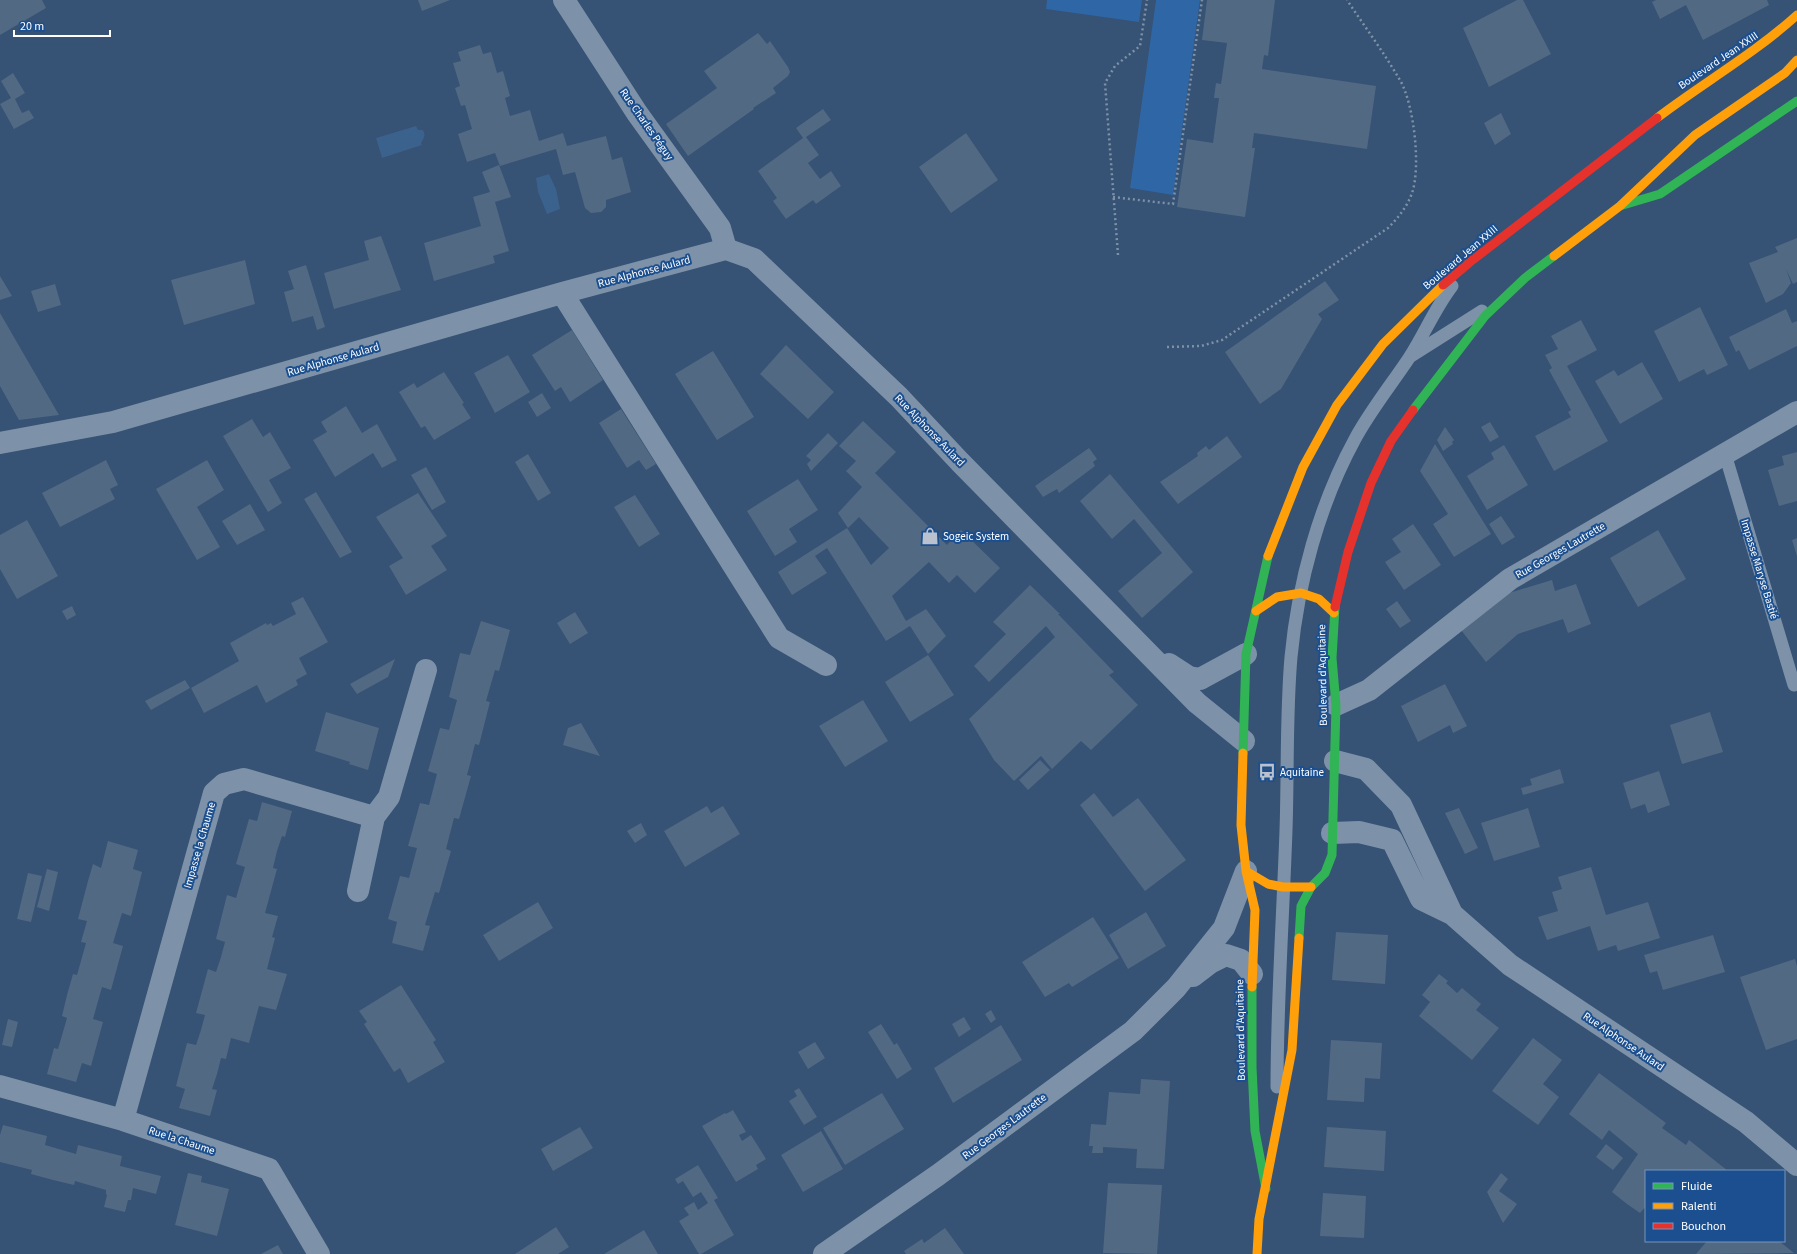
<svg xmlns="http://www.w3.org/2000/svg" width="1797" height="1254" font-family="'Source Sans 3',sans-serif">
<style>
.green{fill:#2f66a5}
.water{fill:#3b618d}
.building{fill:#526984}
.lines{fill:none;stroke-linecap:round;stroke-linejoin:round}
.path{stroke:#7d92a8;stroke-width:2.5;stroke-dasharray:2 3;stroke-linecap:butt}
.lane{stroke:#7d92a8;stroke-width:13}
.street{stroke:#7d92a8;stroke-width:22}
.fast{stroke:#30b455;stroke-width:9}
.slow{stroke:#ff9f0a;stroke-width:9}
.jam{stroke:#e5322d;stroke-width:9}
.labels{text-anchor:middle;stroke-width:4;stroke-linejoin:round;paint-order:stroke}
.street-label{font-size:11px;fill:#fff;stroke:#1b4f8f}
.poi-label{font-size:11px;fill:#fff;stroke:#1b4f8f;text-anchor:start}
</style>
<rect width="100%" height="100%" fill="#365274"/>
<!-- green -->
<path class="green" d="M1047,0H1142L1139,22L1046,9Z
M1156,0H1200L1173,195L1130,188Z"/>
<!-- water -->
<path class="water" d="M416,126L418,130H423C426,135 424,138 421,143L422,145L382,158L376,138Z
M549,174L556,189L560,209L547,214L538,192L536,178Z"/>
<!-- building -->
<path class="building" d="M0,0H42L46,8L0,35Z
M418,0H450L422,11Z
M1207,0H1275L1268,56L1264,55L1262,69L1376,86L1367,149L1254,133L1252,148H1255L1245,217L1177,207L1187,139L1213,143L1219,98H1214L1216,83L1221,84L1227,43L1202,40Z
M1517,0H1523L1551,54L1489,87L1463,28Z
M1656,0H1767L1769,5L1703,40L1686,5L1660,19L1652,2Z
M758,33L767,44L770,41L788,67L790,72L788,76L773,88L776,93L753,108L754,109L688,156L666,124L717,88L704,71Z
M480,45L483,54L491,52L497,73L503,71L510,96L505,98L510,116L530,110L539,141L563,133L567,146L606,136L612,160L622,157L631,192L606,200V207L601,212L591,213L585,208L575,172L563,175L556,149L500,166L495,153L467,162L458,134L472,129L465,105L461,106L455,88L460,86L453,63L461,61L458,52Z
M13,73L25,93L15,99L22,113L29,110L34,118L14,129L0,104L11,98L1,81Z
M823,109L831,120L806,137L819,155L808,163L820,179L831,171L841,186L816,204L813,200L786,219L773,201L777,198L758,171L803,138L796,128Z
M1501,113L1511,134L1495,145L1484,123Z
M966,133L998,180L951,213L919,167Z
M499,165L511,197L495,202L509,251L493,256L495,263L434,281L424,243L481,226L473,197L490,192L482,172Z
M381,236L401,290L334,309L324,273L369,260L364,241Z
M1797,238V282L1793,284L1786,269L1791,283L1783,294L1766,303L1749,263L1778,252L1775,247Z
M245,260L255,304L184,325L171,280Z
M306,265L325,327L317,330L313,316L292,322L284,292L294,289L288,271Z
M0,276L12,296L0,300Z
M1325,281L1339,300L1318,314L1322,319L1281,389L1260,404L1225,352Z
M55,284L61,305L38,312L31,291Z
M1700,307L1728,365L1707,375L1704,369L1679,382L1654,331Z
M1786,309L1792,323L1797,321V346L1749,370L1739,350L1736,352L1729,337Z
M0,313L59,415L19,420L0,386Z
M1581,320L1597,350L1567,366L1608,441L1554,471L1535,436L1571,417L1568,412L1571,410L1549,370L1552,368L1545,355L1558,349L1551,336Z
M572,330L603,380L570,402L561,387L555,391L532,355Z
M786,345L834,392L808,419L760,374Z
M713,351L754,417L717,440L675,374Z
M508,355L530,392L495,413L474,373Z
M1642,362L1663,399L1620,424L1595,381L1614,370L1618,376Z
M444,372L464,403L462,404L471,418L434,440L425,426L421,428L399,392L414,383L417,388Z
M542,393L551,408L537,417L528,402Z
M346,406L362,433L377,424L397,460L382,468L373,453L335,477L313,440L327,432L321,422Z
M621,409L656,464L646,470L639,460L627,468L599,423Z
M252,419L263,437L270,432L291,468L269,480L282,503L268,512L223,436Z
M863,421L896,452L875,473L947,545L961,530L1000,568L975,593L957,575L949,583L929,562L892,596L906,621L926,609L946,636L928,654L910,626L886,641L827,548L815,556L827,573L792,595L778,572L847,528L871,565L889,548L859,517L848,528L838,513L862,487L846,471L856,461L839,446Z
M1490,422L1499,437L1490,442L1481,427Z
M1445,427L1454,440L1452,442L1453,444L1443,451L1437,440Z
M828,433L838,443L811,471L807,464L811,460L806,456Z
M1227,436L1242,457L1178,504L1160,482L1198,456L1197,453L1206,446L1209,450Z
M1435,444L1491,534L1454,557L1433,524L1448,514L1420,471Z
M1504,445L1528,485L1487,510L1467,476L1494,459L1491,453Z
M1089,448L1097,459L1093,462L1095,466L1059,493L1057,489L1043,497L1035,486Z
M1797,452V501L1779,506L1768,470L1784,465L1782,456Z
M528,454L551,493L538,501L515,462Z
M106,460L118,485L110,489L115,499L60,527L42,493Z
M207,460L224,490L197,507L220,547L197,560L156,489Z
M426,467L446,502L432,510L411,475Z
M1110,474L1193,572L1142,618L1118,591L1162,553L1134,519L1112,539L1080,501Z
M798,479L818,510L789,529L797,542L775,556L747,511Z
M316,492L352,552L340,558L304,499Z
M418,493L447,536L431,546L447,570L406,595L389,566L403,558L376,517Z
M635,495L660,534L639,547L614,507Z
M250,504L265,530L237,545L222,521Z
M1501,516L1515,537L1502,545L1489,524Z
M27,520L58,576L17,599L0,569V535Z
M1413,524L1441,565L1404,590L1385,562L1401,552L1392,539Z
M1658,530L1686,579L1638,607L1610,558Z
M1797,538V556L1792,540Z
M1552,580L1555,591L1576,584L1591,624L1568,633L1563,619L1518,634L1486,662L1461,630L1509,593Z
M1030,585L1060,614H1058L1114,672L1109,675L1138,705L1091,750L1081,741L1052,769L1041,756L1014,781L994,760L969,719L1055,637L1046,626L989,682L974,666L1006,634L993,622Z
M303,597L328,642L299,658L307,674L296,680L298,685L266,703L257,685L204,713L191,688L239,661L230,643L266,623L267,625L271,623L273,626L296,614L291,603Z
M1397,601L1411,621L1400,628L1386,609Z
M72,606L76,615L67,620L62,611Z
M575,612L588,633L570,644L557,623Z
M481,621L510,630L499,671L495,670L486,701L490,702L479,745L475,744L471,760L467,775L471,776L459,819L454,818L446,849L451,851L439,893L435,892L425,925L430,926L423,951L392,943L397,922L388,919L400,876L409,878L417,848L408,846L420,803L429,805L437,774L428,771L440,728L449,730L457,700L449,697L460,653L470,655Z
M928,655L954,695L910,722L885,682Z
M395,659L388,677L357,694L350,684Z
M185,680L190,688L151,710L145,701Z
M1445,684L1467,726L1453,733L1450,725L1418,742L1401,706Z
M863,700L888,741L845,767L819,726Z
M326,712L379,728L368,770L349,764L350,762L315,751Z
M1710,712L1723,752L1682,764L1670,725Z
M581,723L600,756L563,745L568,728Z
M1040,760L1050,770L1028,790L1019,780Z
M1560,769L1564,783L1523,795L1521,788L1532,785L1530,779Z
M1659,771L1670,805L1648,813L1645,804L1631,809L1623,783Z
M1094,793L1113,817L1138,798L1186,860L1145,891L1080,805Z
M262,802L292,811L285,837L282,836L277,851L273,868L277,869L265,913L278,916L272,937L275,938L267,969L287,974L276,1010L259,1006L249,1043L231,1038L226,1059L221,1058L217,1074L212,1089L217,1090L210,1116L179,1108L185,1089L176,1086L187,1043L196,1045L201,1030L205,1015L196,1013L208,969L216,972L221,957L225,942L216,939L227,895L236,898L245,867L236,864L249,819L257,821Z
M707,806L711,813L723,806L740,834L685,867L664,831Z
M1459,808L1478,848L1465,854L1445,813Z
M1528,808L1540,847L1494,861L1481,823Z
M641,823L647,835L635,843L627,831Z
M108,841L138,850L133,869L142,872L131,916L122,913L113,943L123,946L111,990L102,987L93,1019L103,1022L91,1066L82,1063L76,1082L47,1074L54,1048L58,1049L67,1018L62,1016L67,995L73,974L77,975L86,943L81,942L87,921L78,919L88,881L93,864L101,868Z
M1591,867L1606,915L1648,902L1660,938L1618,951L1616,945L1598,951L1590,926L1547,940L1538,917L1558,911L1552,892L1562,889L1558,877Z
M47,869L58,872L49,911L37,907Z
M28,873L42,876L31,922L17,919Z
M538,902L553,928L499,961L483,935Z
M1146,912L1166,946L1128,969L1109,935Z
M1093,917L1119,958L1072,987L1069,983L1045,997L1022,962Z
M1336,932L1388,935L1385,984L1332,980Z
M1713,935L1725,972L1663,990L1657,971L1650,973L1644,955Z
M1795,959L1797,966V1039L1766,1050L1740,977Z
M1439,974L1448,981L1446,983L1457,993L1462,988L1481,1004L1476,1010L1499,1028L1472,1060L1419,1016L1430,1002L1422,995Z
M401,985L436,1040L433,1042L445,1062L408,1083L400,1068L394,1072L364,1024L367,1022L359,1011Z
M991,1010L996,1019L991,1023L985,1014Z
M964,1017L971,1029L959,1037L952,1024Z
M8,1019L18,1022L12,1047L2,1045Z
M881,1024L894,1045L897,1043L912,1069L897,1079L868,1032Z
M1001,1025L1022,1060L953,1103L934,1068Z
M1533,1038L1562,1060L1543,1084L1559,1097L1538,1125L1492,1091Z
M1331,1040L1382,1043L1380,1079L1365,1078L1364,1102L1327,1100Z
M815,1042L825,1058L808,1069L798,1052Z
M1599,1073L1666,1123L1662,1128L1686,1145L1689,1140L1728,1171H1646V1206L1640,1213L1627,1204L1612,1192L1638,1154L1609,1130L1602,1140L1569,1114Z
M1141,1079L1170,1081L1164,1169L1136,1168L1137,1149L1103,1147V1153H1092L1093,1146H1089L1091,1124L1106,1125L1109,1092L1140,1094Z
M799,1088L817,1117L804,1125L789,1101L797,1096L794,1091Z
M882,1093L904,1129L845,1165L823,1128Z
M733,1110L746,1132L739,1135L742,1141L751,1135L766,1159L756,1165L758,1169L736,1182L702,1126L725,1113L726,1114Z
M3,1125L47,1136L45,1145L76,1154L78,1145L122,1156L120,1166L161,1176L156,1194L133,1188L131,1200H128L125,1212L104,1207L107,1195L106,1194V1190L75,1181L74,1185L53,1180L31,1174L32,1170L0,1162V1135Z
M580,1127L593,1148L553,1171L541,1149Z
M1327,1127L1386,1131L1384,1171L1324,1167Z
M821,1131L843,1169L803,1192L781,1155Z
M1606,1144L1623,1158L1613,1170L1596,1157Z
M698,1165L718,1198L714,1200L734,1235L701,1254H699L679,1221L689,1215L684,1208L694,1202L698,1210L708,1203L701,1192L693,1197L683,1181L678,1184L675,1179Z
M188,1173L202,1176L201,1182L229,1189L217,1236L175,1225Z
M1501,1173L1508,1179L1499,1191L1517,1204L1503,1223L1487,1192Z
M1108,1183L1162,1185L1157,1254L1103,1253Z
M1323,1193L1366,1196L1364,1238L1320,1236Z
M556,1227L569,1247L558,1254H515Z
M945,1228L964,1254H906L904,1251L922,1239L924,1243Z
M644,1230L658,1254H604Z
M1707,1241H1779L1794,1253L1696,1254Z
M278,1245L283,1254H261Z"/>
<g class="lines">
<!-- path -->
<path class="path" d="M1113,197L1173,204L1202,0
M1118,255L1105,83L1115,66L1140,46L1147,0
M1167,347L1201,346L1222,340L1388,228C1398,218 1407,207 1412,193C1421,167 1414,106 1401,82C1385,54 1365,27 1347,0"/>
<!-- lane -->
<path class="lane" d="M1411,356L1482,311
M1725,454L1794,685
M1277,1087C1277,1001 1283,916 1286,830C1288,772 1286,714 1291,657C1298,583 1319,505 1355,439C1370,411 1391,385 1409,358C1424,335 1435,308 1452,286"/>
<!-- street -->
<path class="street" d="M564,0L637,113L720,228L726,249
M562,293L779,638L826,665
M0,443L113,422L562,293L726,249L754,259L899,397L960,462L1197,703L1244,741
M1169,664L1189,677L1200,679L1246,654
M1336,705L1369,690L1510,579L1797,412
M1335,761L1366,769L1401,805L1452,914
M1332,833L1359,832L1392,840L1421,899L1452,914L1510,965L1746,1122L1797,1165
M358,891L374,817
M1193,976L1210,963L1226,955L1241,960L1252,974
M0,1086L123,1120L269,1169L319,1254
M123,1120L214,793L224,784L244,779L374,817L389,797L426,670
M824,1254L938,1175L1133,1031L1176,988L1224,928L1246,871"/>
<!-- fast -->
<path class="fast" d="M1623,205L1660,194L1797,101
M1413,410L1485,316L1525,278L1554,256
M1243,753L1246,654L1268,556
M1299,938L1301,906L1311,887L1325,873L1332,855L1336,705L1332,658L1335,607
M1252,987V1067L1255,1131L1266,1189"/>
<!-- slow -->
<path class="slow" d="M1657,118C1703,83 1754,54 1797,15
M1554,256L1620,206L1695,135L1785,73L1797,60
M1268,556L1303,467L1337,405L1383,344L1443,285
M1256,611L1277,597L1301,593L1319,599L1334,613
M1243,753L1241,825L1246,871L1255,910L1252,987
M1246,871L1268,884L1283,887H1311
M1257,1254L1259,1219L1292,1050L1299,938"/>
<!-- jam -->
<path class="jam" d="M1443,285L1470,262L1657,118
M1335,607L1348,552L1371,483L1391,441L1413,410"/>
</g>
<!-- icons -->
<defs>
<g id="shop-bare" transform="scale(1.38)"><path d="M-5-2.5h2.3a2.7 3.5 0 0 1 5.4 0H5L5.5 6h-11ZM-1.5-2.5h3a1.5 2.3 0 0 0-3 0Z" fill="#b9c2ce" stroke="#1b4f8f" stroke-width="2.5" paint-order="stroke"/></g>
<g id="bus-bare" transform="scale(1.38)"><path d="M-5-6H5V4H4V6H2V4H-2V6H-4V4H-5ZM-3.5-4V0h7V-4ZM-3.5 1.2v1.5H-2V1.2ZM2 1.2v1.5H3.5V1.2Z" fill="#b9c2ce" stroke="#1b4f8f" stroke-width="2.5" paint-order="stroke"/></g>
</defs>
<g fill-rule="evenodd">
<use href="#shop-bare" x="930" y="536"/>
<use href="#bus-bare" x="1267" y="772"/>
</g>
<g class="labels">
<!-- street labels -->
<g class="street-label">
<text transform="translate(1718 60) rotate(-34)" y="4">Boulevard Jean XXIII</text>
<text transform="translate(647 124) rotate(55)" y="4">Rue Charles Péguy</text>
<text transform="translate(1460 257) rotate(-40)" y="4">Boulevard Jean XXIII</text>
<text transform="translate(644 271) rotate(-15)" y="4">Rue Alphonse Aulard</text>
<text transform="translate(333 359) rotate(-16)" y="4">Rue Alphonse Aulard</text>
<text transform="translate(930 430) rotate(46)" y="4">Rue Alphonse Aulard</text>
<text transform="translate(1560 550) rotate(-30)" y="4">Rue Georges Lautrette</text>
<text transform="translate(1760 569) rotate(73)" y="4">Impasse Maryse Bastié</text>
<text transform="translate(1322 675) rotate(-91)" y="4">Boulevard d'Aquitaine</text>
<text transform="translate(199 845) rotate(-74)" y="4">Impasse la Chaume</text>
<text transform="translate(1240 1030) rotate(-91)" y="4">Boulevard d'Aquitaine</text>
<text transform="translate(1624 1041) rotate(34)" y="4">Rue Alphonse Aulard</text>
<text transform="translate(1004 1126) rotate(-37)" y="4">Rue Georges Lautrette</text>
<text transform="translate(182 1140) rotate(18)" y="4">Rue la Chaume</text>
</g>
<!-- poi labels -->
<g class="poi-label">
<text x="943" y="540">Sogeic System</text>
<text x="1280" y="776">Aquitaine</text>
</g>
</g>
<!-- legend -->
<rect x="1645" y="1170" width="140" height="72" fill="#1b4f8f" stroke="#7695bc"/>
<rect x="1653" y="1183" width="20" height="6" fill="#30b455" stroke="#7695bc"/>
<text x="1681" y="1190" font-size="12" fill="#ffffff">Fluide</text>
<rect x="1653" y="1203" width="20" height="6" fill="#ff9f0a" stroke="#7695bc"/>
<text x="1681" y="1210" font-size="12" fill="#ffffff">Ralenti</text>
<rect x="1653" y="1223" width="20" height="6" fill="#e5322d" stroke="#7695bc"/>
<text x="1681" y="1230" font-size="12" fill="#ffffff">Bouchon</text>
<!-- scale -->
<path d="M14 30v6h96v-6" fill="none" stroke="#ffffff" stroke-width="2"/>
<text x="20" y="30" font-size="12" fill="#ffffff" stroke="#1b4f8f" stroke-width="3" paint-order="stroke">20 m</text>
</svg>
